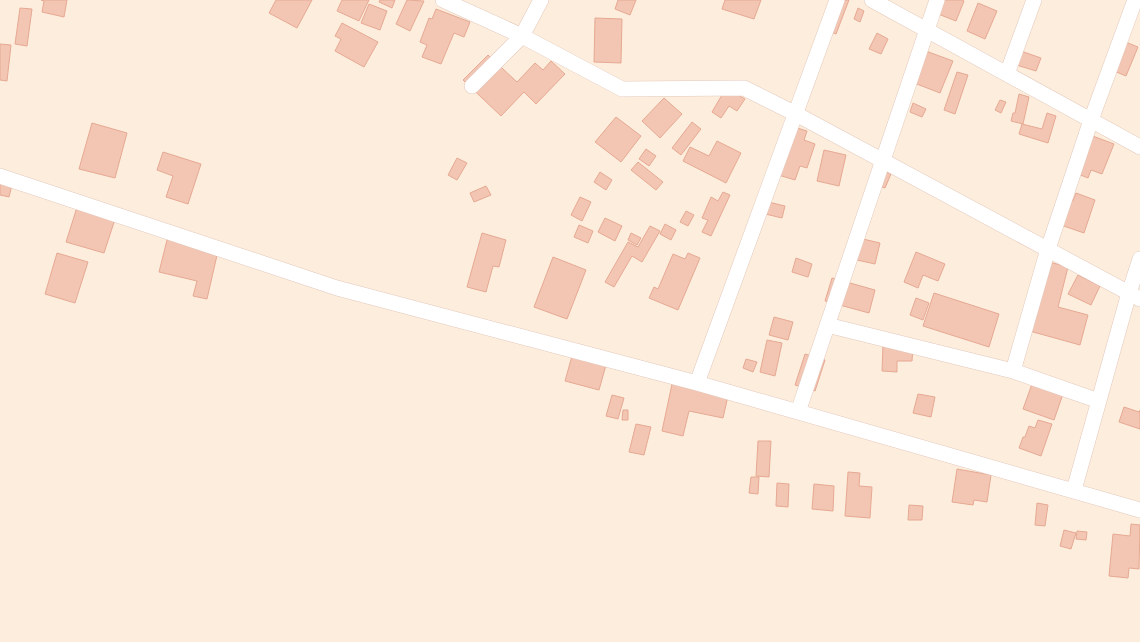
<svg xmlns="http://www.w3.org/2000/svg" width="1140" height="642" font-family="'Fira Sans Condensed',sans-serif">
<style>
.building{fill:#f3c5b3;stroke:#e6a993}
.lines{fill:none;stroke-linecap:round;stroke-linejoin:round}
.street-casing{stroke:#e3c9bc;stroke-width:16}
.street{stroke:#fff;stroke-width:15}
</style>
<rect width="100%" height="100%" fill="#fdeddd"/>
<!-- building -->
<path class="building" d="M41,0H67L64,17L42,12L44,1Z
M276,0H312L297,28L269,13Z
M342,0H369L359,21L337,11Z
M380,0H395L392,8L379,2Z
M407,0L424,1L410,31L396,24Z
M618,0H636L630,15L615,9Z
M725,0H761L754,19L722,9Z
M833,0H849L836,34L821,28Z
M932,0H962L964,1L956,21L928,10Z
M978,3L997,11L985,39L967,31Z
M369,4L387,11L380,30L361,23Z
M20,8L32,9L27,46L15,44Z
M858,8L864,11L860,22L854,19Z
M436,9L470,22L464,37L454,33L441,64L422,57L427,45L420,42L429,18L432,19Z
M595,18L622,19L621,63L594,62Z
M342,23L378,42L364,67L335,51L341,39L335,36Z
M877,33L888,39L881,54L869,49Z
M1118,39L1138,47L1126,76L1107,68Z
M0,44L11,45L7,81L0,80Z
M915,47L953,61L940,93L904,79Z
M1018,50L1041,58L1036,71L1013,64Z
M488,55L517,82L535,63L543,70L551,61L565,74L536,104L524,92L501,116L463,80Z
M957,72L968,75L955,114L944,110Z
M726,88L745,99L737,111L729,106L721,118L712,112Z
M1019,94L1029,97L1023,124L1011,121L1013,113H1015Z
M664,98L682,114L660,138L642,121Z
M1000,100L1006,102L1001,113L995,110Z
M913,103L926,109L922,117L910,112Z
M1047,113L1056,116L1048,143L1019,134L1022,124L1042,129Z
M616,117L641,136L621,162L595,142Z
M692,122L701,129L681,155L672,148Z
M92,123L127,133L115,178L79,169Z
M791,126L807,131L804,140L815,144L807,168L800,166L795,180L775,174Z
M1082,132L1114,144L1102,174L1091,170L1088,178L1078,174Z
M717,141L741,153L726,183L683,161L690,147L709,156Z
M646,149L656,156L649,166L639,159Z
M824,150L846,155L839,186L817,181Z
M163,152L201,164L188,204L166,197L173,176L157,170Z
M457,158L467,163L457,180L448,175Z
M638,162L663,182L656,190L631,170Z
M877,168L891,174L885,188L871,183Z
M600,172L612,180L606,190L594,182Z
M0,173L14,177L9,197L0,195Z
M486,186L491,195L474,202L470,193Z
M723,192L730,195L711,236L702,232L708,220L702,218L711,197L718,201Z
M1076,193L1095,200L1084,233L1055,223L1064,198L1073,201Z
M580,197L591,202L582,221L571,215Z
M760,200L785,206L782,218L757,212Z
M79,201L117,213L104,253L66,242Z
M686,211L694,215L688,226L680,222Z
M605,218L622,226L615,241L598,232Z
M665,224L676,230L671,240L660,234Z
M579,225L593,231L588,243L574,237Z
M650,226L660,231L642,262L632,256L614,287L605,282L628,242L638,247Z
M482,233L506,240L499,267L493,266L486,292L467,287Z
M631,233L641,238L637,245L628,240Z
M168,236L218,251L207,299L193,296L197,281L159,272Z
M863,239L880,243L875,264L857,260Z
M916,252L945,264L938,281L923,275L918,288L904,282Z
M57,253L88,262L75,303L45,294Z
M688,253L700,258L678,310L649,298L654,287L658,289L673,254L685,259Z
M553,257L586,270L567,319L534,307Z
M796,258L812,264L808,277L792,272Z
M1045,261L1068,267L1058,307L1088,315L1080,345L1026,330Z
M1078,275L1100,286L1091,305L1068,294Z
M832,278L875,290L869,313L825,301Z
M934,293L999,314L989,347L923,326Z
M916,298L929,303L923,320L910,315Z
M774,317L793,322L788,340L769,335Z
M767,340L782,343L775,376L760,372Z
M883,345L913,347L912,361H897V372L882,371Z
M805,354L825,360L815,391L795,385Z
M572,356L606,365L599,390L565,381Z
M746,359L757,362L753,372L743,368Z
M672,384L728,396L723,418L689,411L683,436L662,431Z
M1032,384L1063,394L1054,420L1023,409Z
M918,394L935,397L931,417L913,413Z
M612,395L624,398L618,419L606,416Z
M1124,407L1139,412L1140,410V429L1119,422Z
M623,410H628V420H622Z
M1038,420L1052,424L1041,456L1019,448L1023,437H1025L1029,426L1035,428Z
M636,424L651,427L644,455L629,452Z
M758,441H771L769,477L756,476Z
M957,469L991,475L987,502L974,500L973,505L952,502Z
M848,472L860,473L859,486L872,487L870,518L845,516Z
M751,477H759L758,494L749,493Z
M777,483L789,484L788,507L776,506Z
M814,484L834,486L833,511L812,509Z
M1037,503L1048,505L1045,526L1035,525Z
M909,505L923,506L922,520H908Z
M1131,524L1140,525L1139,569L1129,568L1128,578L1109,576L1113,534L1130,536Z
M1064,530L1076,533L1071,549L1060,546Z
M1077,531L1087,532L1086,540L1076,539Z"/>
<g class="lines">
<!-- street casing -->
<g class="street-casing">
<path id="street" d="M443,0L522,36L622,89L744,88L796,114L1140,299
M872,0L1140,147
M1007,74L1034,0
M472,86L522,36L541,0
M0,176L337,288L697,383L1140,510
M827,325L1013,371L1099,401
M1013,371L1048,249L1091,120L1135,0
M697,383L837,0
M798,412L937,0
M1074,490L1129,293L1140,259"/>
</g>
<!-- street -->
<use href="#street" class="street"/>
</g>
</svg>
